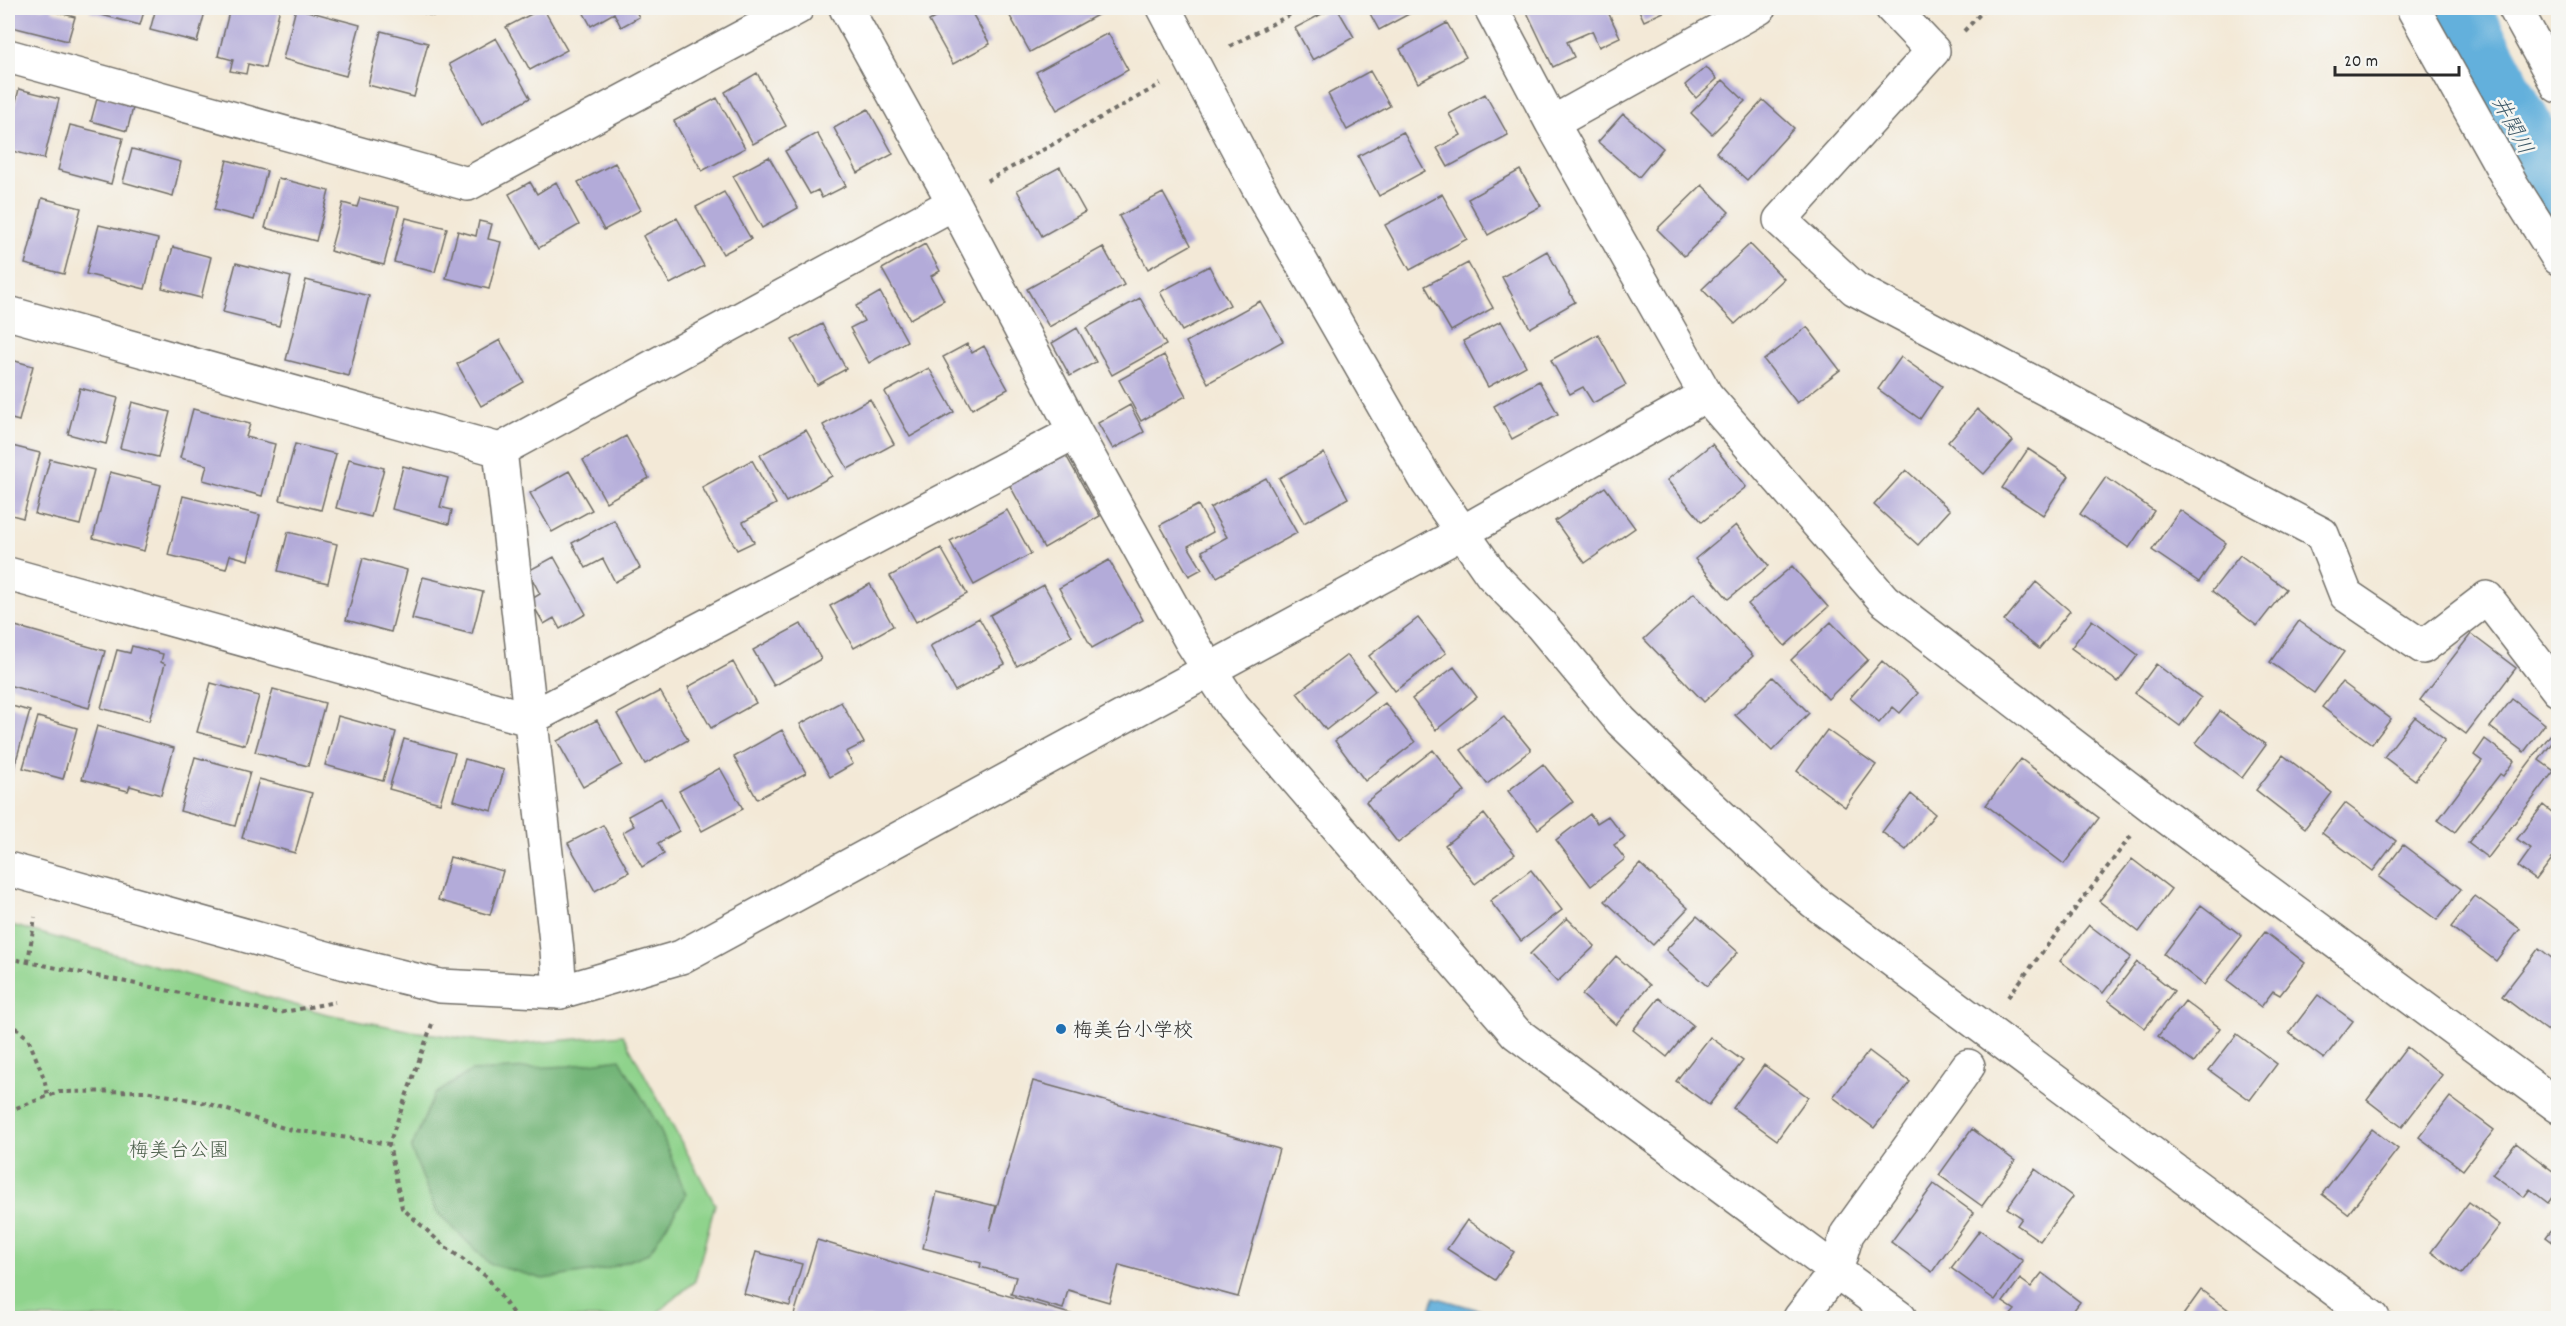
<svg xmlns="http://www.w3.org/2000/svg" width="2566" height="1326" font-family="Dekko,'Klee One',sans-serif">
<style>
.green{fill:#8fd38c;stroke:#5d7f5c;stroke-width:1.5}
.forest{fill:#73b578;stroke:#4f7052;stroke-width:1.5}
.water{fill:#63b0dc;stroke:#476e84;stroke-width:1.5}
.lines{fill:none;stroke-linecap:round;stroke-linejoin:round}
.river{stroke:#63b0dc;stroke-width:75}
.building{fill:#b3abd9}
.minor-casing{stroke:#716e67;stroke-width:36}
.tertiary-casing{stroke:#716e67;stroke-width:36}
.path{stroke:#716e67;stroke-width:4;stroke-dasharray:4.5 4.5;stroke-linecap:butt}
.minor{stroke:#fff;stroke-width:33}
.tertiary{stroke:#fff;stroke-width:33}
.poi-dot{fill:#1f6fb2;stroke:#f6f6f2;stroke-width:2}
.labels{text-anchor:middle;stroke-width:5;stroke-linejoin:round;paint-order:stroke}
.poi-label{font-size:20px;fill:#2b2b2b;stroke:#f6f6f2;text-anchor:start}
.park-label{font-size:20px;fill:#495d48;stroke:#f6f6f2}
.water-label{font-size:21px;font-style:italic;fill:#3f5a69;stroke:#f6f6f2}
</style>
<rect width="100%" height="100%" fill="#f6f6f2"/>
<filter id="ink" filterUnits="userSpaceOnUse"><feTurbulence type="fractalNoise" baseFrequency=".0167" numOctaves="2"/><feDisplacementMap in="SourceGraphic" scale="12" xChannelSelector="R" yChannelSelector="G"/><feConvolveMatrix kernelMatrix="1 2 1 2 8 2 1 2 1" color-interpolation-filters="sRGB"/></filter>
<filter id="wash" filterUnits="userSpaceOnUse"><feTurbulence type="fractalNoise" baseFrequency=".008" numOctaves="4" result="noise"/><feDisplacementMap in="SourceGraphic" scale="24" xChannelSelector="R" yChannelSelector="G"/><feGaussianBlur stdDeviation="1.35" result="paint"/><feColorMatrix in="noise" values="0 0 0 0 0 0 0 0 0 0 0 0 0 0 0 0 0 1.4 0 .05"/><feComposite in="paint" operator="in"/></filter>
<g filter="url(#wash)">
<rect width="100%" height="100%" fill="#f3e9d7"/>
<!-- green -->
<path class="green" d="M8,924L327,1014L412,1031L509,1045L623,1035L715,1204L695,1281L657,1313L642,1318H8Z"/>
<!-- forest -->
<path class="forest" d="M620,1059L659,1127L686,1195L649,1253L607,1269L543,1279L490,1264L436,1211L411,1149L434,1095L471,1071L569,1066Z"/>
<!-- water -->
<path class="water" d="M1434,1297L1507,1318H1428Z"/>
<g class="lines">
<!-- river -->
<path class="river" d="M2451,8L2558,210"/>
</g>
<g id="blocks">
<!-- building -->
<path class="building" d="M13,8H53L52,11L75,17L68,41L8,26Z
M91,8H145L140,25L90,12Z
M156,8H206L197,42L150,30Z
M230,8H280L265,68L248,64L246,74L230,71L233,60L218,56Z
M296,8L360,25L346,76L283,59Z
M405,8H435L433,16Z
M543,8L567,50L530,70L506,27Z
M581,8H634L639,17L621,27L614,13L591,26Z
M953,8H969L990,44L953,64L929,21Z
M1008,8H1110L1030,52L1006,9Z
M1333,8H1337L1354,37L1313,60L1295,28Z
M1367,8H1420L1379,30Z
M1525,8H1606L1620,37L1599,47L1592,31L1567,42L1574,57L1553,67Z
M1638,8H1672L1644,21Z
M1447,23L1466,57L1418,83L1400,49Z
M381,31L428,43L414,97L368,85Z
M1108,33L1128,70L1057,110L1036,72Z
M496,38L530,98L482,125L449,64Z
M1706,67L1717,79L1696,98L1685,85Z
M1370,71L1390,106L1347,130L1328,94Z
M757,73L786,126L753,144L725,92Z
M1723,80L1745,101L1712,134L1691,113Z
M19,89L59,99L44,159L8,150V132Z
M1485,94L1508,135L1448,167L1437,148L1461,135L1449,114Z
M98,95L134,104L127,131L91,121Z
M717,98L745,148L702,171L674,121Z
M1763,100L1794,128L1747,180L1716,152Z
M868,109L893,154L858,173L834,128Z
M1623,114L1663,148L1639,177L1598,142Z
M70,125L123,138L111,184L58,170Z
M1403,132L1425,171L1379,196L1358,156Z
M817,133L846,186L822,198L818,190L810,194L785,151Z
M132,149L181,162L173,196L123,182Z
M769,157L798,208L762,228L733,176Z
M227,160L267,171L254,220L214,210Z
M615,163L641,210L604,230L578,182Z
M1060,167L1085,212L1042,236L1017,190Z
M1520,170L1541,206L1488,235L1468,199Z
M278,178L329,191L316,241L265,228Z
M530,182L537,194L556,182L579,225L539,248L509,194Z
M1702,185L1729,212L1684,256L1657,229Z
M724,192L751,239L723,254L696,207Z
M1163,193L1191,245L1148,269L1119,216Z
M1442,194L1467,239L1410,270L1385,225Z
M42,198L81,208L64,274L25,264Z
M360,198L399,207L384,265L330,251L343,203L357,207Z
M406,218L447,228L435,272L394,262Z
M677,218L704,266L670,284L643,236Z
M479,221L492,224L488,239L501,242L489,289L446,278L458,231L476,236Z
M99,225L158,239L145,289L86,274Z
M925,244L940,271L931,276L944,300L910,319L882,269Z
M1750,244L1784,279L1735,324L1702,289Z
M173,247L211,257L201,298L162,288Z
M1103,247L1124,285L1049,327L1027,289Z
M1547,251L1575,302L1530,328L1502,277Z
M236,263L291,277L279,326L223,312Z
M1468,263L1493,308L1451,331L1425,286Z
M1209,266L1230,305L1182,331L1160,292Z
M306,280L369,296L349,376L286,360Z
M880,292L907,341L869,363L850,328L864,321L856,306Z
M1140,298L1166,345L1112,375L1086,328Z
M1260,301L1283,341L1208,383L1186,342Z
M1501,321L1526,366L1488,387L1463,341Z
M822,324L846,369L817,385L792,340Z
M1807,327L1840,370L1797,403L1764,360Z
M1077,328L1096,362L1070,376L1052,343Z
M1598,334L1626,385L1593,403L1583,387L1570,394L1551,360Z
M500,340L524,382L481,406L457,364Z
M967,344L972,353L984,346L1008,389L972,409L943,357Z
M1164,355L1186,396L1141,421L1119,380Z
M1901,357L1942,386L1920,419L1878,389Z
M8,359L33,366L19,421L8,418Z
M929,368L954,412L910,437L885,392Z
M1539,381L1558,414L1512,439L1494,406Z
M80,388L118,398L106,444L68,434Z
M870,399L894,444L848,469L823,425Z
M132,402L170,412L158,457L120,448Z
M1130,405L1144,432L1113,449L1098,423Z
M193,409L250,424L246,437L275,444L262,496L203,480L207,465L180,458Z
M1977,409L2013,441L1984,474L1948,442Z
M806,430L832,476L786,502L760,455Z
M626,436L649,478L606,502L583,460Z
M295,444L336,454L321,510L280,500Z
M1712,444L1746,487L1702,522L1667,480Z
M8,445L40,453L23,518L8,514Z
M2028,449L2069,476L2043,515L2002,488Z
M1064,452L1100,516L1044,548L1008,482Z
M1324,453L1348,498L1304,523L1279,478Z
M50,459L94,470L80,525L35,514Z
M349,459L384,468L371,517L336,508Z
M752,460L776,504L743,522L754,542L737,550L702,487Z
M403,466L448,478L440,507L452,510L449,524L392,509Z
M1906,470L1950,510L1918,545L1874,505Z
M569,471L592,510L552,532L530,493Z
M110,472L161,485L144,551L93,538Z
M2106,477L2154,511L2129,548L2080,514Z
M1266,478L1297,533L1217,577L1202,551L1227,537L1210,508Z
M1605,487L1635,528L1585,563L1555,521Z
M183,496L260,515L248,560L230,555L226,569L168,555Z
M1198,505L1213,532L1188,546L1202,569L1189,576L1160,525Z
M1007,510L1031,554L974,585L950,541Z
M2180,510L2226,543L2199,582L2152,550Z
M614,520L640,568L615,582L603,559L586,568L572,543Z
M1736,525L1769,566L1728,599L1695,559Z
M288,532L337,544L328,583L278,571Z
M941,548L967,594L916,622L890,576Z
M2240,555L2286,589L2257,626L2212,591Z
M554,557L586,614L560,629L554,618L544,624L530,600L540,594L528,571Z
M363,558L407,570L391,632L346,620Z
M1109,560L1143,620L1092,648L1059,588Z
M1792,566L1828,607L1785,646L1748,604Z
M423,577L483,592L472,634L412,619Z
M2036,582L2070,611L2039,649L2004,621Z
M870,584L893,626L854,648L830,606Z
M1044,585L1072,636L1017,666L990,615Z
M1694,593L1753,656L1704,702L1644,639Z
M979,618L1005,664L955,691L930,646Z
M1418,618L1446,653L1395,691L1369,656Z
M2092,620L2138,655L2118,682L2071,648Z
M2299,621L2344,652L2314,693L2270,662Z
M1831,622L1868,660L1828,699L1791,660Z
M8,624L105,651L89,708L8,685Z
M801,624L821,659L774,686L753,650Z
M2471,634L2516,668L2466,734L2420,700Z
M132,646L163,654L161,662L165,664L149,721L101,708L117,650L130,653Z
M1347,655L1375,691L1326,730L1297,693Z
M1882,661L1918,693L1900,713L1893,707L1879,723L1850,698Z
M733,662L756,703L711,728L688,687Z
M2156,664L2201,698L2180,726L2135,693Z
M1454,667L1477,697L1436,730L1412,699Z
M1773,677L1809,713L1772,751L1735,715Z
M2342,682L2391,719L2372,744L2322,707Z
M211,683L259,696L245,745L197,732Z
M273,689L325,703L308,766L255,752Z
M660,691L688,740L645,764L617,714Z
M2512,699L2545,724L2524,752L2490,727Z
M841,702L864,743L846,752L853,764L830,777L800,724Z
M1385,703L1415,742L1365,781L1335,741Z
M8,705L30,711L12,775L8,774Z
M2220,711L2266,745L2242,778L2196,743Z
M338,716L396,732L383,781L325,765Z
M38,717L77,728L63,779L23,768Z
M1504,717L1531,750L1487,784L1461,750Z
M2415,717L2445,740L2415,780L2384,757Z
M597,720L622,765L583,787L557,741Z
M97,726L174,748L161,795L130,786L128,791L82,779Z
M782,730L806,773L757,799L734,757Z
M1827,730L1876,765L1845,807L1797,771Z
M2554,730L2558,735L2539,760L2554,771L2488,858L2468,843Z
M404,739L455,753L440,803L389,789Z
M2485,739L2514,761L2503,776L2500,774L2455,832L2438,820L2482,761L2474,755Z
M1433,750L1465,791L1398,843L1366,802Z
M2283,755L2332,793L2305,828L2256,790Z
M195,757L250,772L235,826L180,811Z
M465,759L504,770L492,811L453,800Z
M2021,759L2099,818L2064,864L1986,805Z
M1543,764L1573,802L1538,829L1508,791Z
M720,768L743,809L702,831L679,791Z
M259,779L312,793L295,853L242,838Z
M1911,794L1935,814L1906,850L1882,832Z
M661,798L679,831L658,843L664,854L642,867L623,832L634,826L628,816Z
M2345,803L2396,841L2373,871L2322,833Z
M2543,805L2558,817V851L2536,880L2518,867L2531,849L2517,839Z
M1484,814L1515,854L1475,884L1445,845Z
M1590,814L1597,823L1608,816L1625,837L1614,845L1625,859L1591,886L1556,840Z
M603,825L629,872L595,891L568,843Z
M2403,845L2461,889L2437,920L2379,877Z
M450,857L503,871L490,915L438,900Z
M2132,859L2171,889L2139,932L2099,901Z
M1640,864L1688,908L1653,945L1605,901Z
M1531,870L1562,910L1521,941L1490,901Z
M2475,896L2520,929L2496,961L2451,927Z
M2201,905L2242,936L2204,985L2164,954Z
M1697,916L1738,952L1707,986L1666,950Z
M1567,918L1595,946L1557,982L1530,954Z
M2089,925L2131,957L2103,993L2060,961Z
M2265,932L2305,963L2280,995L2273,991L2261,1007L2227,981Z
M2539,948L2558,963V1017L2548,1031L2502,996Z
M1616,956L1650,985L1616,1025L1582,995Z
M2137,962L2174,991L2145,1028L2108,1000Z
M2318,995L2353,1021L2324,1059L2289,1033Z
M1659,998L1693,1025L1667,1057L1633,1030Z
M2185,1001L2220,1028L2194,1063L2158,1036Z
M2237,1034L2277,1064L2250,1100L2209,1070Z
M1710,1037L1743,1061L1709,1105L1676,1081Z
M2407,1047L2442,1075L2402,1127L2367,1100Z
M1869,1051L1910,1082L1874,1128L1833,1097Z
M1764,1065L1808,1097L1777,1140L1733,1108Z
M1033,1081L1279,1149L1238,1297L1119,1265L1109,1302L1068,1290L1063,1309L1011,1294L1016,1277L980,1267L981,1263L923,1248L937,1192L996,1206L990,1231Z
M2450,1097L2494,1130L2463,1170L2419,1137Z
M1972,1129L2015,1161L1982,1206L1939,1175Z
M2372,1129L2398,1149L2348,1214L2322,1194Z
M2516,1143L2558,1175V1189L2548,1203L2530,1189L2524,1197L2492,1174Z
M2035,1169L2073,1197L2040,1241L2017,1225L2022,1218L2007,1208Z
M1934,1184L1974,1213L1932,1272L1891,1242Z
M2469,1202L2500,1225L2462,1274L2431,1252Z
M1467,1220L1514,1252L1495,1280L1447,1249Z
M2558,1221V1246L2546,1237Z
M1980,1230L2023,1261L1995,1300L1951,1268Z
M817,1240L1084,1318H793Z
M756,1252L802,1264L790,1306L744,1294Z
M2042,1273L2080,1302L2068,1318H2008L2015,1310L2003,1302L2020,1279L2031,1287Z
M2201,1290L2240,1318H2181Z"/>
</g>
</g>
<g filter="url(#ink)">
<use href="#blocks" fill-opacity="0" stroke="#716e67" stroke-width="1.5"/>
<g class="lines">
<!-- minor casing -->
<g class="minor-casing">
<path id="minor" d="M846,8L954,203L1075,432L1191,641L1233,706L1516,1033L1836,1271L1800,1318
M1491,8L1552,123L1706,395L1884,600L2153,807L2558,1106
M1892,8L1933,51L1780,220L1855,289L2322,534L2346,595L2423,647L2487,598L2558,690
M2413,8L2512,185L2558,258
M8,56L468,184L797,8
M1552,123L1759,8
M8,313L500,450L954,203
M500,450L557,950L560,992
M1463,532L1706,395
M8,574L529,719L1075,432
M1900,1318L1836,1271L1847,1234L1968,1066"/>
</g>
<!-- tertiary casing -->
<g class="tertiary-casing">
<path id="tertiary" d="M1164,8L1257,185L1428,483L1492,575L1541,625L1621,721L1683,781L1813,901L2373,1318
M2515,8L2558,86
M8,869L337,961L440,986L560,992L681,957L1463,532"/>
</g>
<!-- path -->
<path class="path" d="M1964,31L1986,8
M1230,46L1303,8
M987,181L1161,84
M8,958L279,1013L335,1002
M28,962L35,917
M2008,997L2131,836
M8,1022L28,1038L44,1078L48,1096
M432,1024L389,1144L402,1208L443,1245L487,1277L516,1318
M8,1111L59,1092L145,1091L206,1103L287,1129L389,1144"/>
<!-- minor -->
<use href="#minor" class="minor"/>
<!-- tertiary -->
<use href="#tertiary" class="tertiary"/>
</g>
</g>
<!-- markers -->
<circle class="poi-dot" cx="1061" cy="1029" r="6"/>
<g class="labels">
<!-- poi labels -->
<g class="poi-label">
<text x="1073" y="1036">梅美台小学校</text>
</g>
<!-- park labels -->
<g class="park-label">
<text x="179" y="1156">梅美台公園</text>
</g>
<!-- water labels -->
<g class="water-label">
<text transform="translate(2513 125) rotate(62)" y="7">井関川</text>
</g>
</g>
<!-- margin -->
<rect width="2566" height="1326" fill="none" stroke="#f6f6f2" stroke-width="30"/>
<!-- scale -->
<path d="M2335 66v9h124v-9" fill="none" stroke="#2b2b2b" stroke-width="3"/>
<text x="2344" y="66" font-size="18" fill="#2b2b2b" stroke="#f6f6f2" stroke-width="4.5" paint-order="stroke">20 m</text>
</svg>
